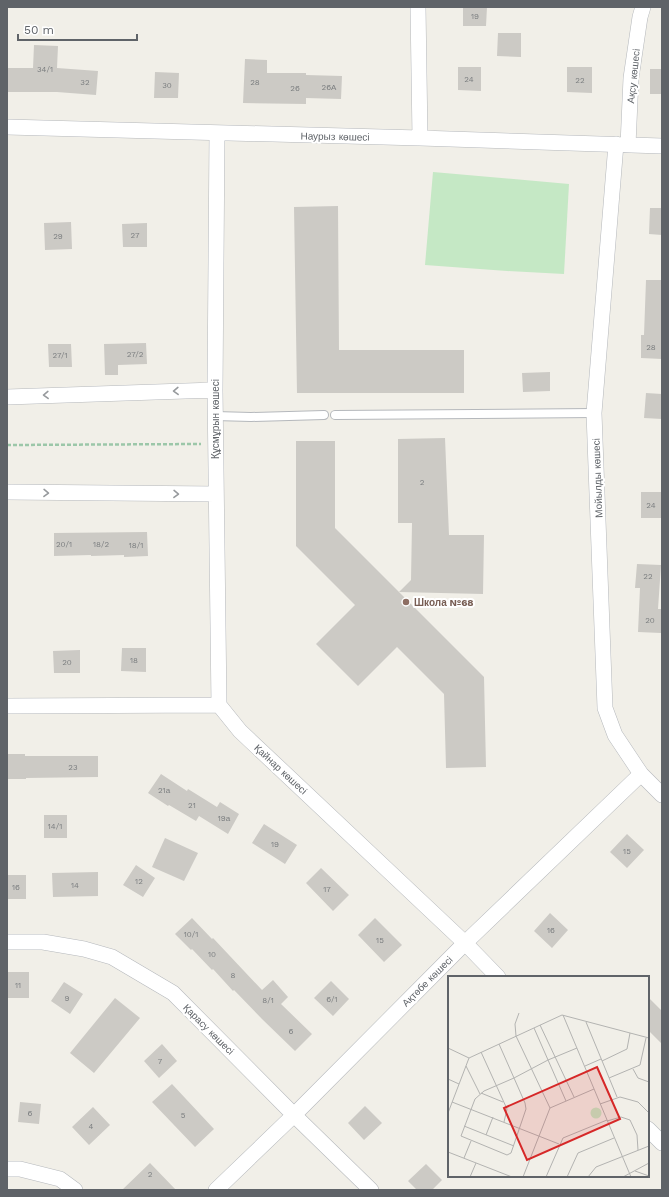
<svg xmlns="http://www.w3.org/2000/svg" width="669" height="1197" font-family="'Work Sans',sans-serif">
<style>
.green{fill:#c5e8c5}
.building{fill:#cccac5}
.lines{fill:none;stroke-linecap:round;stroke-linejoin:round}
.service-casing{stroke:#b5b8bc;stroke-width:10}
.minor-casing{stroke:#b5b8bc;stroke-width:16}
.path{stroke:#9cc7a9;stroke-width:2.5;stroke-dasharray:4 2;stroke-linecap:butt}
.service{stroke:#fff;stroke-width:8}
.minor{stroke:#fff;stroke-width:15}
.oneway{stroke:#979a9d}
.education-dot{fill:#8d6e63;stroke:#fff;stroke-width:1.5}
.labels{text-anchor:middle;stroke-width:4;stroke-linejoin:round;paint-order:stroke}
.number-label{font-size:8px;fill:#7a7d7f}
.street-label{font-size:10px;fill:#5f6368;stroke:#fff}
.education-label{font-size:10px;font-weight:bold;fill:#785e54;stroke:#fff;text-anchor:start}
.inset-road{fill:none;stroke:#b3b3b1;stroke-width:1}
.view{fill:#d62828;fill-opacity:0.15;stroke:#d62828;stroke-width:2}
.inset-edge{fill:none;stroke:#5f6368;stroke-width:2}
</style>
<rect width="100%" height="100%" fill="#f1efe8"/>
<!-- green -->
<path class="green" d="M433,172L569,184L564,274L507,271L425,265Z"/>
<!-- building -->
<path class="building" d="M463,7H487L486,26H463Z
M498,33H521V57L497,56Z
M34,45L58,46L57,68L98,71L96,95L57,92H7V68H33Z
M245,59L267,60V73H306V75L342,76L341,99L306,98V104L243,103Z
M458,67H481V91L458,90Z
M567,67H592V93L567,92Z
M650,69H662V94H650Z
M155,72L179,73L178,98H154Z
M338,206L339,350H464V393H297L294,207Z
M650,208H662V235L649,234Z
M71,222L72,249L45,250L44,223Z
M147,223V247H123L122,224Z
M646,280H662V359L641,358V335H644Z
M146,343L147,364L118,365V375H105L104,344Z
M48,344H71L72,367H49Z
M550,372V391L523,392L522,373Z
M646,393L662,394V419L644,418Z
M445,438L449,535H484L483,594L399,592L411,580L412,523H398V439Z
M296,441H335V528L484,677L486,767L446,768L444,694L397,647L358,686L316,644L355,605L296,546Z
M641,492H662V518H641Z
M147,532L148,556L124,557V555L91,556V555L54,556V533Z
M637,564L661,565L658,609H662L661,633L638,632L640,588H635Z
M122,648H146V672L121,671Z
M80,650V673H54L53,651Z
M7,754H25V756H98V777L26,778V779H7Z
M161,774L187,791L188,789L217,807L220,802L239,814L228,834L199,816L196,821L169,805L168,806L148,793Z
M44,815H67V838H44Z
M264,824L297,845L285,864L252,843Z
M627,834L644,850L627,868L610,852Z
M165,838L198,853L184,881L152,867Z
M136,865L155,878L143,897L123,885Z
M321,868L349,895L333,911L306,883Z
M98,872V896L53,897L52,873Z
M7,875H26V899H7Z
M550,913L568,930L552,948L534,931Z
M192,918L212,939L213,938L262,990L273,980L288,997L281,1004L312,1034L295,1051L262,1019L234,990L233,991L213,969L212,970L192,949L191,950L175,934Z
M375,918L402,945L384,962L358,935Z
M7,972H29V998H7Z
M331,981L349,999L333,1016L314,998Z
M64,982L83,994L70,1014L51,1001Z
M648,997L662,1011V1044L648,1030Z
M115,998L140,1018L94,1073L70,1053Z
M162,1044L177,1061L159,1078L144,1061Z
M172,1084L214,1129L195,1147L152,1102Z
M20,1102L41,1104L39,1124L18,1122Z
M365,1106L382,1123L364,1140L348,1123Z
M93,1107L110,1125L89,1145L72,1127Z
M150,1163L176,1190H122Z
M426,1164L442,1180L432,1190H417L408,1181Z"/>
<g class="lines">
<!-- service casing -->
<g class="service-casing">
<path id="service" d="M335,415L594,413
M215,416L251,417L324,415"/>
</g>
<!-- minor casing -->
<g class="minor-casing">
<path id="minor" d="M418,7L420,138
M7,127L420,138L662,146
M217,133L215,390L219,705
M616,144L594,413L605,708L615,735L641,774L662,795
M628,145L631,78L640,17L643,7
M7,397L215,390
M7,492L216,494
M7,706L219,705L240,731L465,943L498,977
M7,942H43L84,949L112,957L173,993L294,1115L371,1190
M648,1129L662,1143
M7,1169H20L60,1179L75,1190
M216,1190L294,1115L465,943L641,774"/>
</g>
<!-- path -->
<path class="path" d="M7,445L201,444"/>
<!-- service -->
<use href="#service" class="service"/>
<!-- minor -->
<use href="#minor" class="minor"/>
</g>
<!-- one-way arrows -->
<defs><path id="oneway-chevron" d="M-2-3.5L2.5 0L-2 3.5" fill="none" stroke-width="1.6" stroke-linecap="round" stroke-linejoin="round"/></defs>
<g class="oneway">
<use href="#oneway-chevron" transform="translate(176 391) rotate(178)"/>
<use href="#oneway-chevron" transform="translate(46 395) rotate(178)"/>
<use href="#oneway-chevron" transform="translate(46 493) rotate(1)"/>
<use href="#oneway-chevron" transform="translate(176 494) rotate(1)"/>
</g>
<!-- markers -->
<circle class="education-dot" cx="406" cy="602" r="4"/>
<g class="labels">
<!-- number labels -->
<g class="number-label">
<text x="475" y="19">19</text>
<text x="45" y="72">34/1</text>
<text x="469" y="82">24</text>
<text x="580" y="83">22</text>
<text x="85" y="85">32</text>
<text x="255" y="85">28</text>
<text x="167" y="88">30</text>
<text x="329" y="90">26А</text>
<text x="295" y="91">26</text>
<text x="135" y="238">27</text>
<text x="58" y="239">29</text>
<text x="651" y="350">28</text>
<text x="135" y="357">27/2</text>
<text x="60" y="358">27/1</text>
<text x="422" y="485">2</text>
<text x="651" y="508">24</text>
<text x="64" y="547">20/1</text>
<text x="101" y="547">18/2</text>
<text x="136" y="548">18/1</text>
<text x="648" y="579">22</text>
<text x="650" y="623">20</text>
<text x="134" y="663">18</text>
<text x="67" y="665">20</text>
<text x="73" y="770">23</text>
<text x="164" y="793">21а</text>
<text x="192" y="808">21</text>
<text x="224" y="821">19а</text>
<text x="55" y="829">14/1</text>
<text x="275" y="847">19</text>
<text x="627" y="854">15</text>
<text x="139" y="884">12</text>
<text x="75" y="888">14</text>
<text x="16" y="890">16</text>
<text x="327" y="892">17</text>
<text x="551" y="933">16</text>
<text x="191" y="937">10/1</text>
<text x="380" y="943">15</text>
<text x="212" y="957">10</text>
<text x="233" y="978">8</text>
<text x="18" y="988">11</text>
<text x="67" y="1001">9</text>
<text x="332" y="1002">6/1</text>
<text x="268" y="1003">8/1</text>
<text x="291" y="1034">6</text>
<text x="160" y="1064">7</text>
<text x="30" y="1116">6</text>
<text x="183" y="1118">5</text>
<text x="91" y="1129">4</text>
<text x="150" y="1177">2</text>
</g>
<!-- street labels -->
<g class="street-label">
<text transform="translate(633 76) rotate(-84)" y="4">Ақсу көшесі</text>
<text transform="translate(335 136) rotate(1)" y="4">Наурыз көшесі</text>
<text transform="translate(215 419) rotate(-90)" y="4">Құсмұрын көшесі</text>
<text transform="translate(597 478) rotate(-92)" y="4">Мойылды көшесі</text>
<text transform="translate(281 769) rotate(43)" y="4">Қайнар көшесі</text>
<text transform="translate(427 981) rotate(-45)" y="4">Ақтөбе көшесі</text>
<text transform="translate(209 1029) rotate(45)" y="4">Қарасу көшесі</text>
</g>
<!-- education labels -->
<g class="education-label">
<text x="414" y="606">Школа №68</text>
</g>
</g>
<!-- overview -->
<g transform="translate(448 976)">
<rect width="201" height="201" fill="#f1efe8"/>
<path d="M142.5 137a5.5 5.5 0 1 1 11 0a5.5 5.5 0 1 1-11 0Z" fill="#c5e8c5"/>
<path class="inset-road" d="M71,37L67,48L68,60L102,132L75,201M115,39L183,201M138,46L169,121M92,49L126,121M86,52L118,125M51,68L66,102L77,127L78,133L63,177L59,179L13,160L27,123L36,115L66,102L100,84L129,72M0,72L21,82M33,76L59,133L56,146M154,85L179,73L182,57M18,90L32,118M137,90L153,83M185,93L190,102L201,106M161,102L192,89L198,62M0,103L11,108M33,117L55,126M4,126L111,168M152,128L172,121L190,126L201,137M102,132L146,113M0,137L21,82L114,39L201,62M159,145L173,141L182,144L189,159L190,174M16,150L66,170M38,159L45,141M0,176L64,201M16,182L23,165M187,195L201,200M22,201L28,187M98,201L115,162L159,144M119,201L130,177L166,162M140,201L148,191L201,170M175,201L201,187"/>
<path class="view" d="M149,91L172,143L79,184L56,132Z"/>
<rect width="201" height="201" class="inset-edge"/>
</g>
<!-- border -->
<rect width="669" height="1197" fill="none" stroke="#5f6368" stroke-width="16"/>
<!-- scale -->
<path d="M18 34v6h119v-6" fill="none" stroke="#5f6368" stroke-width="2"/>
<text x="24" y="34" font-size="12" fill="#5f6368" stroke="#ffffff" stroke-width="3" paint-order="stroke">50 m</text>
</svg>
